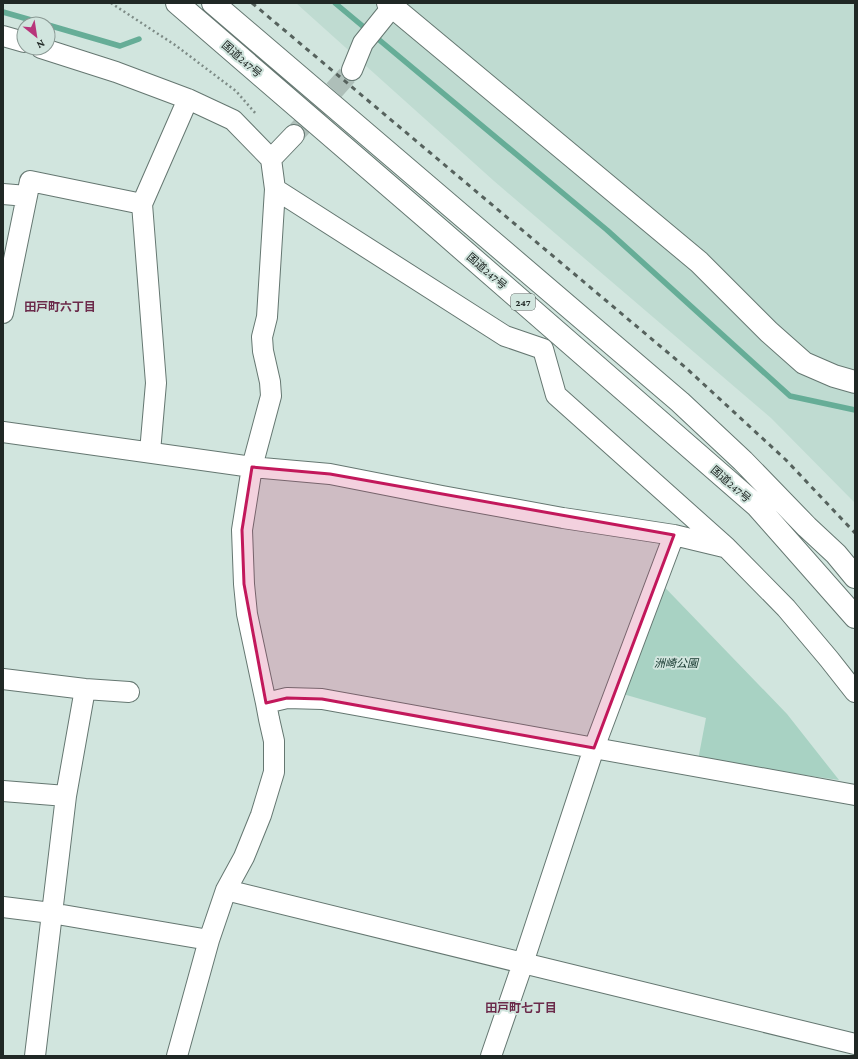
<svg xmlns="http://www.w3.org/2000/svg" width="858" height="1059" font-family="'Crimson Pro','Noto Sans JP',serif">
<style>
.built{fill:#bfdbd1}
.green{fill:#a8d2c3}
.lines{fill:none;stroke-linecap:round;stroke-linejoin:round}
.stream{stroke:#66ad97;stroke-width:5.5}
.minor-tunnel{stroke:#aebfb9;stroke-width:20;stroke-dasharray:20 10;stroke-linecap:butt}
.minor-casing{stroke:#657771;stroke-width:22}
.tertiary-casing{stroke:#657771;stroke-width:24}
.trunk-casing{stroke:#657771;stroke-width:24}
.path{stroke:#7d8b86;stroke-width:2.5;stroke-dasharray:2 3;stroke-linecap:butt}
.minor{stroke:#fff;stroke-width:20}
.tertiary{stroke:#fff;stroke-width:22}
.trunk{stroke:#fff;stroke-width:22}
.rail{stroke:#56625d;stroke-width:3;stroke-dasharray:5 5;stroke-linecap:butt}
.marked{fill:#c2185b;fill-opacity:0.2;stroke:#c2185b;stroke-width:3;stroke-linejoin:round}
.labels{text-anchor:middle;stroke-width:4;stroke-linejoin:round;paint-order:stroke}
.shield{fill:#d1e5de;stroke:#55615c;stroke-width:1}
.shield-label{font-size:10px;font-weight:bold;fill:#202825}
.street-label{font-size:11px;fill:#202825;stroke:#d1e5de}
.park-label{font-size:11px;font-style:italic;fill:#14362d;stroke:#d1e5de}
.neighbourhood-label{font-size:12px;font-weight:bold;fill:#6b2a4a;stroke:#d1e5de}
</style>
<rect width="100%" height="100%" fill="#d1e5de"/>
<!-- built -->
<path class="built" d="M296,3H855V503L771,418L494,181Z"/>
<!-- green -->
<path class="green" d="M650,572L787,714L839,780L698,760L706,718L623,694Z"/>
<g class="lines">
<!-- stream -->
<path class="stream" d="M335,3L607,230L790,396L855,410
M3,12L45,24
M48,25L120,46L139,39"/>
<!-- minor-tunnel -->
<path class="minor-tunnel" d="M294,135L352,70"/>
<!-- minor casing -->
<g class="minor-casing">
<path id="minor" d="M3,36L24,42
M41,48L116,72L188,99L233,120L271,159L275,189L267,317L262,337L263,351L270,382L271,396L252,467L242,530L244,584L247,614L266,703L269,719L274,741V772L261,815L244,857L226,890L209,940L177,1056
M352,70L363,43L392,7
M271,159L294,135
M275,189L505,336L543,349L556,395L726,547L786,608L829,659L855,692
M3,194L27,196
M3,313L30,181L142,204
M3,432L252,467L330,474L442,496L563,518L674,535L724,547
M150,452L156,383L142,204L188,99
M3,679L85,689L129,692
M266,703L287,698L322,699L855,795
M3,791L66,796
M226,890L523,963L855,1044
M3,907L51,913L209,940
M35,1056L66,796L85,689
M491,1056L523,963L594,748L674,535"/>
</g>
<!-- tertiary casing -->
<g class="tertiary-casing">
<path id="tertiary" d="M388,3L699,262L769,332L804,363L834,376L855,382"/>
</g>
<!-- trunk casing -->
<g class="trunk-casing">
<path id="trunk" d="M177,3L439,229L757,506L855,617
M213,3L680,402L743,461L807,527L836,554L855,577"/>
</g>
<!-- path -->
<path class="path" d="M111,3L175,45L236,91L256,114"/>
<!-- minor -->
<use href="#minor" class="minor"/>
<!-- tertiary -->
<use href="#tertiary" class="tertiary"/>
<!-- trunk -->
<use href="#trunk" class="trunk"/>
<!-- rail -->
<path class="rail" d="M252,3L685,367L786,460L855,533"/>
</g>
<!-- marked area -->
<path class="marked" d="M252,467L330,474L674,535L594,748L322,699L287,698L266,703L244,584L242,530Z"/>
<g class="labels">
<!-- shield labels -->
<rect class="shield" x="511" y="294" width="24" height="16" rx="3"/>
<g class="shield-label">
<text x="523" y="306">247</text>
</g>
<!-- street labels -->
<g class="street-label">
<text transform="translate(242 59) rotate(41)" y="4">国道247号</text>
<text transform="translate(487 271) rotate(41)" y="4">国道247号</text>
<text transform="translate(731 484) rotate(41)" y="4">国道247号</text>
</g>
<!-- park labels -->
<g class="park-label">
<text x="676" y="667">洲崎公園</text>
</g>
<!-- neighbourhood labels -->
<g class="neighbourhood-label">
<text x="60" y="311">田戸町六丁目</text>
<text x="521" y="1012">田戸町七丁目</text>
</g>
</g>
<!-- border -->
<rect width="858" height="1059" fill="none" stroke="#202825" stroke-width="8"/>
<!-- north arrow -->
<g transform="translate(36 36) rotate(150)"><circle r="19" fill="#d1e5de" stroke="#8a9994"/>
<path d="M0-3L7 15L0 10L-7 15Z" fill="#b8357b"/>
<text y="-6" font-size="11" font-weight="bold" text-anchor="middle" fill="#202825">N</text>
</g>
</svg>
